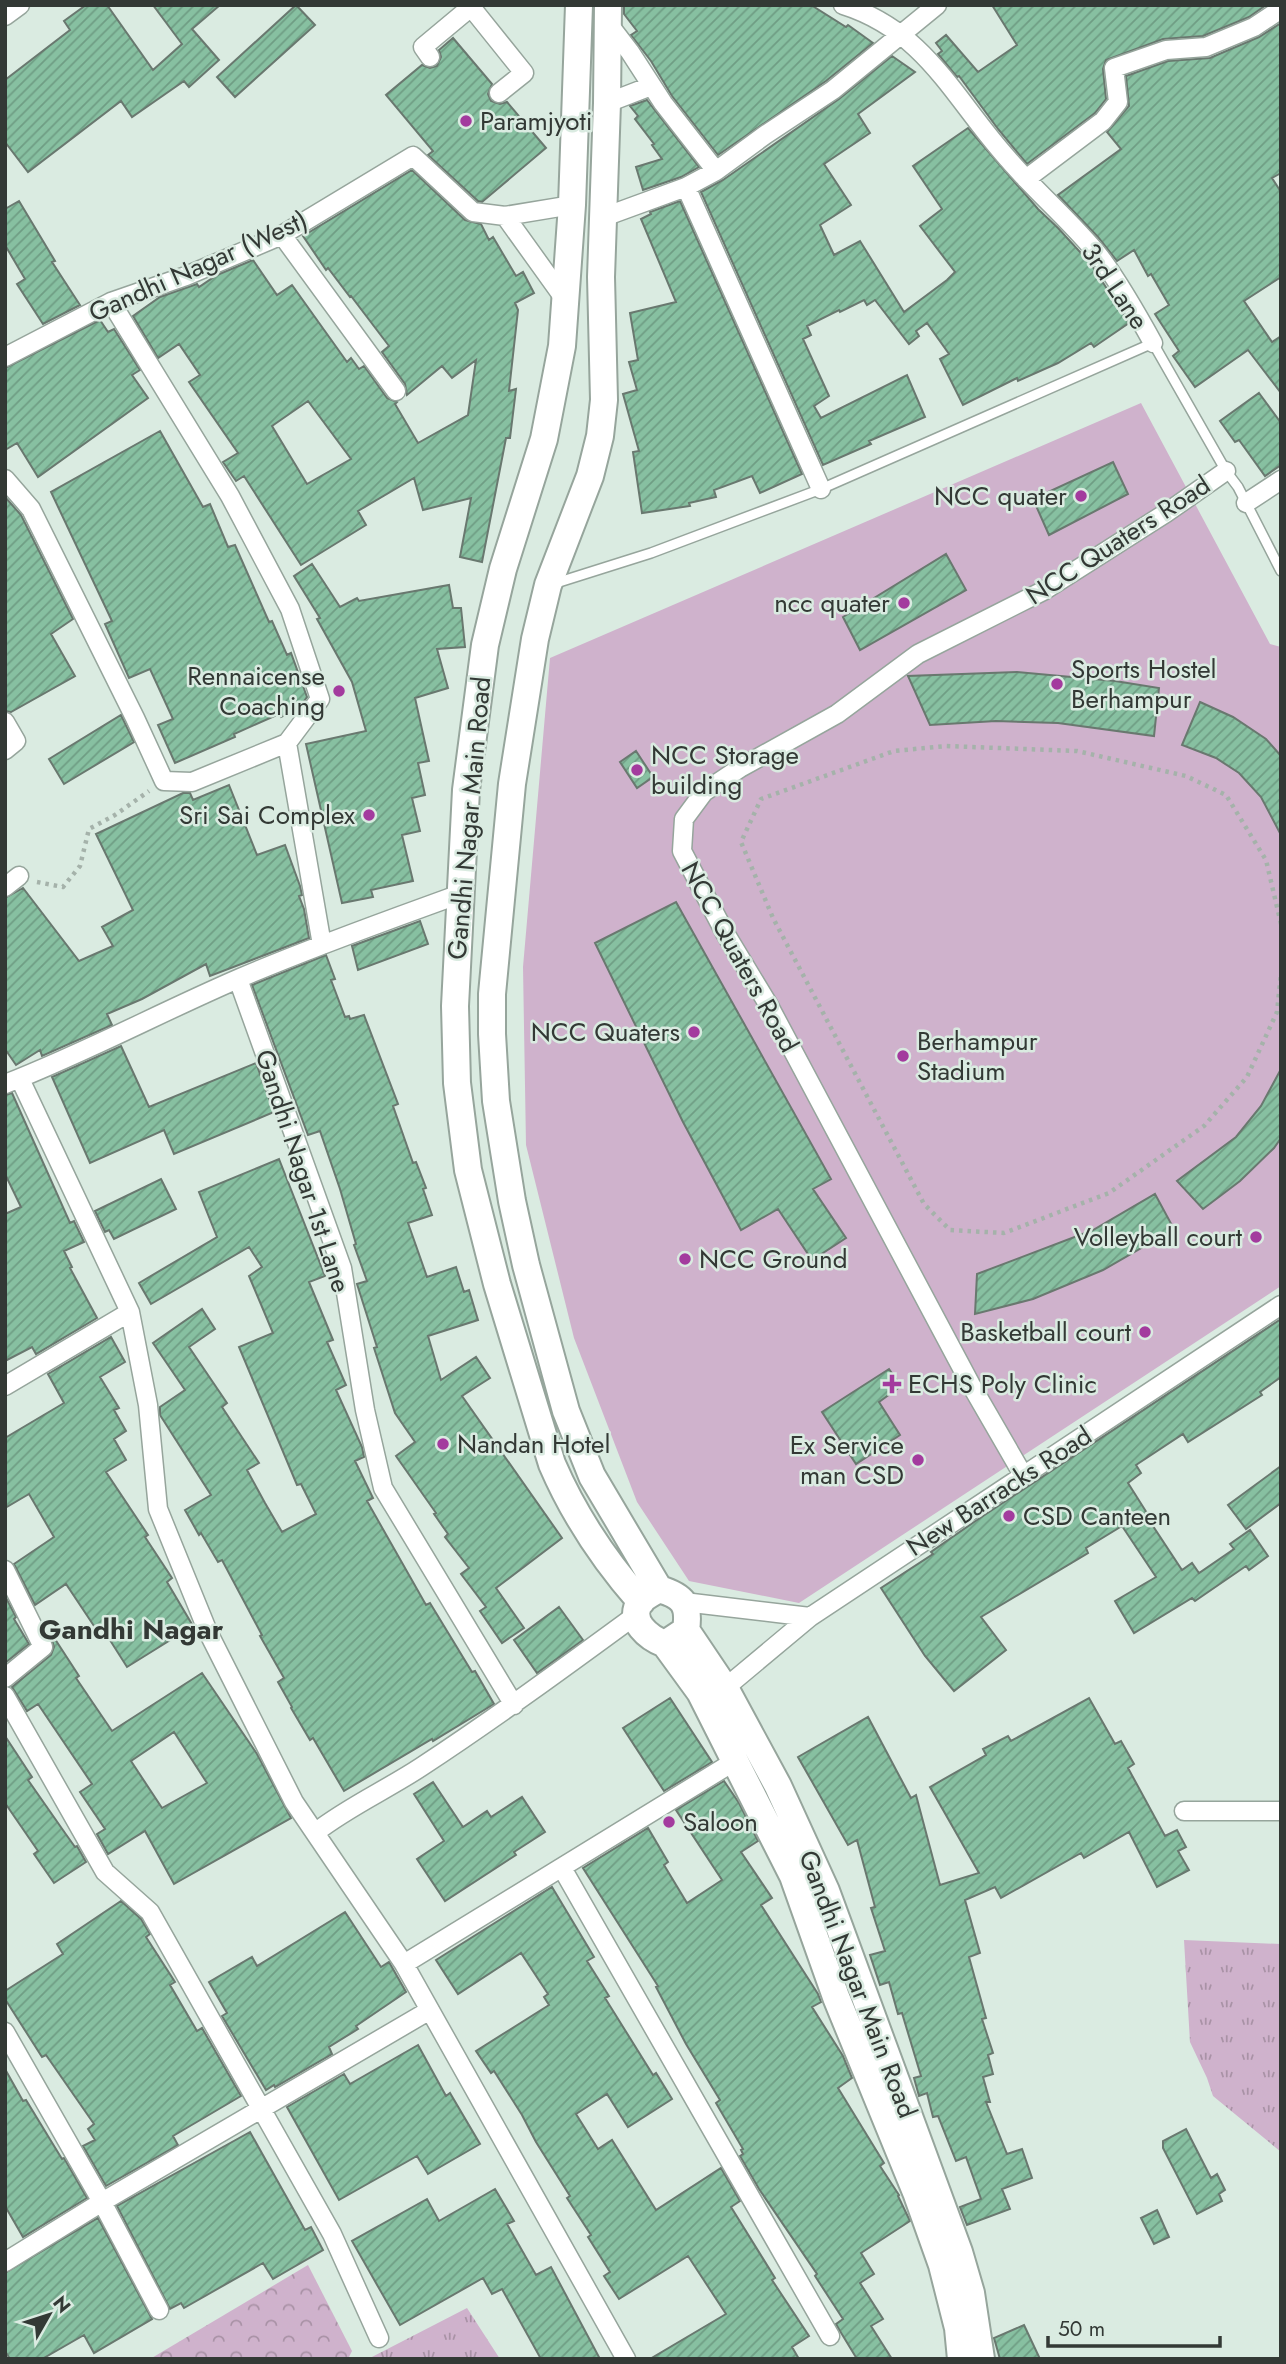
<svg xmlns="http://www.w3.org/2000/svg" width="1286" height="2364" font-family="Jost,sans-serif">
<style>
.grass{fill:url(#grass-tufts)}
.forest{fill:url(#forest-crowns)}
.garden{fill:#cfb2cc}
.building{fill:url(#building-hatch);stroke:#69786f;stroke-width:2;fill-rule:evenodd}
.lines{fill:none;stroke-linecap:round;stroke-linejoin:round}
.lane-casing{stroke:#96a59c;stroke-width:12}
.street-casing{stroke:#96a59c;stroke-width:21}
.secondary-casing{stroke:#96a59c;stroke-width:30}
.path{stroke:#a5b2aa;stroke-width:4.5;stroke-dasharray:3.5 5;stroke-linecap:butt}
.lane{stroke:#fff;stroke-width:9}
.street{stroke:#fff;stroke-width:18}
.secondary{stroke:#fff;stroke-width:26}
.poi-dot{fill:#a33b9e;stroke:#daebe1;stroke-width:2.5}
.labels{text-anchor:middle;stroke-width:5;stroke-linejoin:round;paint-order:stroke}
.poi-label{font-size:26px;fill:#333935;stroke:#daebe1;text-anchor:start}
.street-label{font-size:26px;fill:#333935;stroke:#daebe1}
.neighbourhood-label{font-size:28px;font-weight:bold;fill:#333935;stroke:#daebe1}
</style>
<defs>
<pattern id="grass-tufts" width="24" height="20" patternUnits="userSpaceOnUse" patternTransform="scale(1.75)"><rect width="24" height="20" fill="#cfb2cc"/><path d="M3 7l-1-3M5 7V3M7 7l1-3M15 17l-1-3M17 17v-4M19 17l1-3" fill="none" stroke="#a992a6"/></pattern>
<pattern id="forest-crowns" width="20" height="18" patternUnits="userSpaceOnUse" patternTransform="scale(1.75)"><rect width="20" height="18" fill="#cfb2cc"/><path d="M2 6a3 3 0 1 1 6 0M12 15a3 3 0 1 1 6 0" fill="none" stroke="#a992a6"/></pattern>
<pattern id="building-hatch" width="6" height="6" patternUnits="userSpaceOnUse" patternTransform="scale(1.75)"><rect width="6" height="6" fill="#87c0a1"/><path d="M-1 1l2-2M0 6l6-6M5 7l2-2" fill="none" stroke="#6f9d84"/></pattern>
</defs>
<rect width="100%" height="100%" fill="#daebe1"/>
<!-- grass -->
<path class="grass" d="M1184,1940L1281,1944V2152L1213,2096L1207,2078L1190,2042Z
M467,2308L500,2359H368Z"/>
<!-- forest -->
<path class="forest" d="M308,2265L352,2351L348,2359H150Z"/>
<!-- garden -->
<path class="garden" d="M1141,403L1270,644L1281,647V1286L799,1603L689,1581L637,1502L574,1338L526,1145L523,967L550,658Z"/>
<!-- building -->
<path class="building" d="M86,5H107L153,70L182,44L153,5H220L192,29L219,60L189,87L184,81L132,117L121,101L28,172L5,142V80L70,30L64,21Z
M296,5L315,25L235,97L217,77Z
M624,5H811L846,27L848,25L873,43L826,81L718,155L672,96L651,61L631,35L637,31L624,14Z
M992,5H1266L1249,17L1203,36L1163,39L1106,60L1103,69L1106,99L1095,113L1027,164L998,129L959,76L957,77L938,54L942,51L936,43L946,35L978,72L1017,45Z
M1281,23V173L1272,178L1281,192V277L1244,301L1272,342L1281,336V393L1248,350L1195,387L1173,356L1179,351L1155,314L1169,305L1151,274L1148,276L1134,250L1117,261L1098,237L1058,195L1121,149L1107,132L1129,106L1126,76L1168,61L1210,58L1259,37Z
M453,38L492,84L488,94L491,101L500,104L507,102L546,148L482,202L478,201L428,155L433,151L386,95L422,65L430,68L437,66L441,57L439,50Z
M892,56L915,72L858,114L870,133L824,164L851,205L820,225L834,255L860,241L904,312L947,280L955,272L920,226L942,209L913,166L968,128L1038,209L1058,228L1091,264L1129,323L1094,347L1091,343L1058,363L1018,381L1017,378L963,405L940,359L949,354L927,323L916,331L919,336L909,344L875,300L867,305L864,300L840,312L839,310L807,326L811,335L803,339L829,396L814,406L821,418L907,375L925,417L869,441L871,444L823,465L701,192L723,180L839,99Z
M647,100L699,167L681,177L643,190L636,167L662,159L652,145L654,144L635,119L638,116L630,106Z
M412,170L465,220L481,224L489,240L493,237L516,276L523,272L534,293L515,303L518,310L509,391L516,389L510,438H506L482,562L460,557L471,498L423,510L414,478L358,511L366,525L301,565L244,476L236,481L223,462L238,453L189,382L200,375L179,344L158,358L133,316L160,297L197,284L199,287L217,275L253,260L277,295L292,285L347,362L351,358L359,369L364,366L387,398L397,402L395,404L418,443L468,415L476,360L452,378L442,366L407,395L405,384L382,352L389,346L351,296L350,297L328,268L326,270L303,236ZM308,401L351,459L307,484L272,426Z
M19,201L55,261L52,262L80,305L43,324L17,284L25,279L5,245V209Z
M680,201L802,474L760,493L752,476L714,490L716,497L689,503L690,506L642,513L633,452L639,451L623,394L637,390L629,362L638,360L630,313L676,302L641,219L651,214L650,212Z
M100,320L108,332L114,329L140,370L132,375L148,398L38,477L17,443L5,450V368Z
M1259,393L1281,423V465L1265,476L1239,440L1235,442L1220,421Z
M160,431L203,507L210,504L228,547L235,545L269,622L272,621L287,655L291,653L307,697L298,709L281,717L279,714L234,734L235,737L175,763L158,725L173,719L150,669L129,678L105,624L112,621L51,492Z
M1113,462L1128,494L1049,535L1033,499Z
M5,497L21,515L73,619L51,634L75,676L11,712L5,711Z
M946,554L966,590L860,650L843,617Z
M312,564L340,607L357,598L359,601L449,585L453,608H461L465,647L437,649L448,688L415,698L429,761L418,763L425,795L412,798L420,831L402,835L413,881L371,890L373,897L342,903L306,744L366,731L352,682L317,619L320,618L294,576Z
M1017,672L1115,681L1159,688L1154,736L1058,723L996,721L930,725L908,676Z
M1200,702L1233,717L1266,739L1281,756V835L1261,797L1239,773L1216,758L1182,745Z
M121,715L134,742L64,784L49,759Z
M636,751L653,777L637,788L620,762Z
M229,785L257,855L285,845L300,886L302,895L299,896L304,909L309,938L210,976L206,964L142,999L107,1014L112,1025L42,1056L40,1050L16,1065L5,1049V898L23,888L79,961L113,946L102,927L133,910L96,834L183,793H190L193,800Z
M676,902L831,1179L813,1189L846,1238L812,1260L778,1209L741,1230L683,1122L595,943Z
M420,921L428,944L358,970L352,946Z
M326,955L335,979L331,980L345,1017L349,1016L350,1019L364,1015L398,1104L393,1106L413,1163L416,1162L426,1188L423,1189L432,1215L408,1223L427,1277L456,1267L464,1292L469,1290L478,1320L428,1336L441,1380L476,1357L490,1378L462,1396L562,1538L496,1588L524,1628L502,1643L480,1611L486,1607L461,1574L469,1568L445,1537L448,1534L434,1514L436,1513L396,1456L415,1442L395,1413L374,1348L377,1347L357,1284L367,1281L354,1245L356,1244L340,1189L320,1131L308,1135L252,985Z
M121,1046L149,1107L256,1063L274,1112L174,1154L164,1130L90,1163L52,1077Z
M1281,1069V1138L1274,1148L1240,1181L1203,1209L1177,1181L1236,1137L1261,1106Z
M12,1093L70,1223L74,1221L84,1242L64,1251L72,1267L70,1268L97,1318L36,1354L32,1347L5,1361V1214L21,1207L5,1174V1095Z
M279,1159L325,1276L309,1282L333,1340L327,1342L346,1385L336,1390L362,1447L364,1457L355,1461L373,1498L367,1501L426,1605L430,1603L472,1672L475,1671L494,1704L433,1741L432,1739L344,1791L313,1738L310,1740L291,1708L292,1707L278,1682L284,1678L260,1636L262,1635L222,1560L218,1562L201,1533L199,1535L185,1510L211,1495L160,1415V1407L185,1390L153,1343L202,1309L215,1329L189,1347L227,1403L222,1407L259,1463L247,1470L265,1503L282,1532L316,1514L301,1484L297,1485L239,1347L273,1333L249,1276L262,1267L249,1247L151,1304L139,1283L217,1237L199,1192Z
M161,1179L176,1209L114,1239L109,1230L105,1232L95,1211Z
M1155,1194L1174,1229L1103,1270L1033,1299L975,1314L977,1274L1093,1230Z
M1281,1319V1377L1260,1392L1262,1395L1188,1442L1183,1434L1136,1465L1141,1473L1128,1483L1147,1513L1145,1514L1182,1570L1192,1563L1199,1573L1234,1549L1230,1544L1250,1530L1268,1556L1249,1570L1246,1566L1195,1601L1192,1598L1134,1633L1115,1601L1156,1577L1122,1526L1086,1548L1088,1553L981,1617L1006,1650L954,1691L925,1656L881,1588L933,1554L931,1552L974,1522Z
M111,1337L125,1362L100,1377L119,1408L114,1410L126,1431L114,1439L126,1460L106,1472L148,1535L145,1537L172,1578L167,1582L193,1626L127,1667L101,1626L96,1629L66,1584L35,1605L14,1564L54,1537L29,1494L5,1508V1438L64,1403L48,1374Z
M889,1369L901,1386L879,1402L900,1435L856,1464L822,1412Z
M1281,1466V1503L1246,1529L1228,1505Z
M5,1596L16,1617L14,1619L29,1644L5,1663Z
M559,1607L583,1640L537,1673L514,1640Z
M53,1636L79,1676L76,1678L112,1731L202,1673L257,1754L291,1818L174,1884L145,1831L108,1854L97,1834L105,1829L80,1792L92,1784L38,1704L27,1711L12,1687L51,1655L54,1647L51,1637ZM174,1732L207,1783L162,1808L131,1761Z
M670,1698L712,1762L664,1791L623,1728Z
M1089,1698L1115,1744L1121,1741L1134,1764L1128,1768L1165,1836L1177,1830L1186,1847L1178,1851L1189,1870L1157,1887L1129,1832L1084,1858L1081,1853L1001,1898L995,1887L965,1900L980,1953L969,1957L986,2018L982,2019L993,2053L988,2055L993,2074L983,2077L990,2102H986L1007,2154L1022,2149L1032,2178L1002,2189L1010,2209L967,2225L960,2207L981,2199L966,2157L956,2161L938,2116L933,2117L927,2093L919,2096L914,2078L921,2076L902,2013L898,2014L889,1982L880,1985L870,1955L885,1951L871,1908L875,1907L857,1840L848,1845L798,1757L868,1717L911,1798L916,1795L940,1885L979,1873L930,1787L986,1755L983,1749L1008,1736L1011,1741Z
M5,1736L32,1777L28,1780L65,1833L75,1847L77,1846L86,1862L54,1883L34,1854L38,1851L5,1803Z
M724,1781L739,1803L758,1841L741,1852L772,1898L761,1905L818,1994L821,2002L812,2007L843,2056L852,2078L838,2088L884,2163L880,2166L899,2195L898,2196L910,2221L861,2253L874,2274L860,2283L883,2319L871,2326L892,2359H857L840,2331L836,2324L843,2319L815,2276L817,2274L759,2189L740,2156L743,2154L741,2150L743,2149L716,2103L720,2100L686,2044L656,1987L658,1986L583,1868L648,1828L668,1862L664,1865L687,1903L722,1880L676,1810Z
M433,1782L463,1827L487,1811L491,1817L522,1797L545,1832L514,1852L516,1855L445,1901L417,1859L444,1841L414,1794Z
M552,1887L594,1957L587,1961L609,1996L605,1998L653,2075L656,2073L672,2099L628,2127L607,2094L576,2114L598,2149L612,2140L656,2210L721,2168L740,2201L731,2207L775,2278L772,2280L809,2336L792,2347L799,2359H650L726,2314L688,2256L619,2299L604,2276L610,2272L588,2237L591,2235L567,2198L570,2196L536,2142L522,2115L494,2071L491,2073L476,2051L549,2005L544,1997L548,1994L521,1953L458,1994L436,1960Z
M121,1901L141,1919L150,1934L146,1937L175,1982L170,1985L197,2031L202,2028L241,2096L173,2136L178,2145L106,2186L83,2146L95,2140L88,2129L94,2124L46,2055L42,2057L5,1999V1991L63,1954L57,1944Z
M345,1912L381,1967L389,1962L406,1992L356,2026L358,2029L329,2047L332,2054L275,2087L274,2085L266,2090L222,2016L227,2013L209,1982L252,1957L257,1966Z
M418,2045L446,2096L450,2093L480,2144L428,2174L417,2156L339,2200L287,2107L344,2074L350,2084Z
M5,2069L23,2101L26,2100L62,2159L64,2158L87,2198L23,2237L5,2206Z
M1186,2129L1211,2178L1217,2174L1225,2190L1219,2194L1222,2201L1197,2214L1163,2148V2141Z
M250,2132L305,2230L311,2227L323,2250L273,2279L263,2263L184,2308L181,2303L170,2309L117,2206Z
M495,2189L514,2221L507,2224L536,2275L551,2267L600,2359H541L502,2289L492,2294L483,2278L400,2325L352,2241L427,2199L439,2221Z
M1157,2210L1169,2237L1154,2244L1141,2218Z
M98,2218L152,2319L94,2353L84,2335L42,2359H10L5,2351V2273Z
M1024,2325L1040,2359H1000L994,2338Z"/>
<g class="lines">
<!-- lane casing -->
<g class="lane-casing">
<path id="lane" d="M556,583L651,553L821,489L1153,343L1226,471L1238,487L1281,571"/>
</g>
<!-- street casing -->
<g class="street-casing">
<path id="street" d="M843,5C926,31 954,99 1008,159C1037,193 1072,222 1100,257C1120,284 1137,314 1153,343
M5,16L20,5
M607,22L630,52L663,103L716,171
M430,57L423,47L471,7L524,73L499,93
M607,103L651,86
M1026,179L1103,121L1118,102L1114,68L1166,50L1206,47L1254,27L1281,9
M686,187L821,489
M505,216L566,301
M604,217L686,187L716,171L765,135L833,90L937,5
M282,235L396,391
M5,357L111,302L186,276L282,235L413,156L473,212L505,216L572,205
M5,479L31,509L135,718L164,781L192,782L287,743L320,699L290,609L230,496L111,302
M1246,503L1281,480
M5,722L16,741L5,750
M287,743L322,945
M5,887L19,876
M238,979L342,1268L365,1410L383,1488L514,1705
M20,1079L130,1312L148,1405L158,1509L208,1632L294,1802L404,1964L626,2359
M5,1084C85,1053 161,1012 240,978C312,947 386,921 460,894
M5,1386L130,1312
M1023,1475L971,1385L768,1004L725,933L682,851L684,819L704,792L740,768L837,714L918,654L1045,590L1166,513L1226,471
M5,1570L43,1647L5,1678
M684,1602L810,1617
M725,1688L810,1617L1281,1305
M5,1696L105,1872L150,1912L332,2234L379,2338
M1184,1811H1281
M316,1832C348,1807 386,1790 421,1767C494,1719 565,1667 636,1615
M562,1868L830,2336
M404,1964L735,1761
M5,2032L102,2202L159,2310
M5,2262L102,2202L430,2010"/>
</g>
<!-- secondary casing -->
<g class="secondary-casing">
<path id="secondary" d="M579,5L572,205L562,346L544,439L503,569L485,645L466,790L455,1006L457,1083L468,1170L497,1284L552,1464C574,1515 604,1560 641,1602
M608,5L607,103L601,277L604,400L600,436L590,476L548,585L535,639L512,784L492,994V1034L496,1101L512,1201L526,1265L566,1411L592,1476L659,1589
M659,1589C683,1596 690,1604 686,1630L665,1644C649,1638 627,1621 640,1602C644,1597 654,1592 659,1589Z
M686,1630L725,1688L778,1786L826,1891L959,2252L971,2293L981,2359
M665,1644L700,1692L793,1876L836,1997L916,2192L942,2265L958,2328L961,2359"/>
</g>
<!-- path -->
<path class="path" d="M37,882L63,887L80,866L89,829L115,815L149,791
M1281,924L1266,860L1226,795L1186,776L1077,751L946,746L894,751L761,799L741,842L773,918L924,1204L950,1230L1004,1233L1109,1193L1204,1126L1247,1077L1277,1012L1281,974"/>
<!-- lane -->
<use href="#lane" class="lane"/>
<!-- street -->
<use href="#street" class="street"/>
<!-- secondary -->
<use href="#secondary" class="secondary"/>
</g>
<!-- markers -->
<g class="poi-dot">
<circle cx="466" cy="121" r="7"/>
<circle cx="1081" cy="496" r="7"/>
<circle cx="904" cy="603" r="7"/>
<circle cx="1057" cy="684" r="7"/>
<circle cx="339" cy="691" r="7"/>
<circle cx="637" cy="770" r="7"/>
<circle cx="369" cy="815" r="7"/>
<circle cx="694" cy="1032" r="7"/>
<circle cx="903" cy="1056" r="7"/>
<circle cx="1256" cy="1237" r="7"/>
<circle cx="685" cy="1259" r="7"/>
<circle cx="1145" cy="1332" r="7"/>
<path d="M888.5 1373.5h7v7h7v7h-7v7h-7v-7h-7v-7h7z"/>
<circle cx="443" cy="1444" r="7"/>
<circle cx="918" cy="1460" r="7"/>
<circle cx="1009" cy="1516" r="7"/>
<circle cx="669" cy="1822" r="7"/>
</g>
<g class="labels">
<!-- poi labels -->
<g class="poi-label">
<text x="480" y="130">Paramjyoti</text>
<text x="1067" y="505" text-anchor="end">NCC quater</text>
<text x="890" y="612" text-anchor="end">ncc quater</text>
<text x="1071" y="678">Sports Hostel<tspan x="1071" dy="30">Berhampur</tspan></text>
<text x="325" y="685" text-anchor="end">Rennaicense<tspan x="325" dy="30">Coaching</tspan></text>
<text x="651" y="764">NCC Storage<tspan x="651" dy="30">building</tspan></text>
<text x="355" y="824" text-anchor="end">Sri Sai Complex</text>
<text x="680" y="1041" text-anchor="end">NCC Quaters</text>
<text x="917" y="1050">Berhampur<tspan x="917" dy="30">Stadium</tspan></text>
<text x="1242" y="1246" text-anchor="end">Volleyball court</text>
<text x="699" y="1268">NCC Ground</text>
<text x="1131" y="1341" text-anchor="end">Basketball court</text>
<text x="908" y="1393">ECHS Poly Clinic</text>
<text x="457" y="1453">Nandan Hotel</text>
<text x="904" y="1454" text-anchor="end">Ex Service<tspan x="904" dy="30">man CSD</tspan></text>
<text x="1023" y="1525">CSD Canteen</text>
<text x="683" y="1831">Saloon</text>
</g>
<!-- street labels -->
<g class="street-label">
<text transform="translate(198 266) rotate(-24)" y="9">Gandhi Nagar (West)</text>
<text transform="translate(1115 286) rotate(56)" y="9">3rd Lane</text>
<text transform="translate(1118 540) rotate(-33)" y="9">NCC Quaters Road</text>
<text transform="translate(469 818) rotate(-85)" y="9">Gandhi Nagar Main Road</text>
<text transform="translate(740 957) rotate(61)" y="9">NCC Quaters Road</text>
<text transform="translate(303 1171) rotate(72)" y="9">Gandhi Nagar 1st Lane</text>
<text transform="translate(999 1491) rotate(-33)" y="9">New Barracks Road</text>
<text transform="translate(858 1984) rotate(69)" y="9">Gandhi Nagar Main Road</text>
</g>
<!-- neighbourhood labels -->
<g class="neighbourhood-label">
<text x="131" y="1639">Gandhi Nagar</text>
</g>
</g>
<!-- border -->
<rect width="1286" height="2364" fill="none" stroke="#333935" stroke-width="14"/>
<!-- north arrow -->
<g transform="translate(49 2315) rotate(51)" stroke="#daebe1" stroke-width="5" paint-order="stroke">
<path d="M0-5L12 26L0 18L-12 26Z" fill="#333935"/>
<text y="-10" font-size="19" font-weight="bold" text-anchor="middle" fill="#333935">N</text>
</g>
<!-- scale -->
<path d="M1048 2336v10h172v-10" fill="none" stroke="#333935" stroke-width="3.5"/>
<text x="1058" y="2336" font-size="21" fill="#333935" stroke="#daebe1" stroke-width="5" paint-order="stroke">50 m</text>
</svg>
